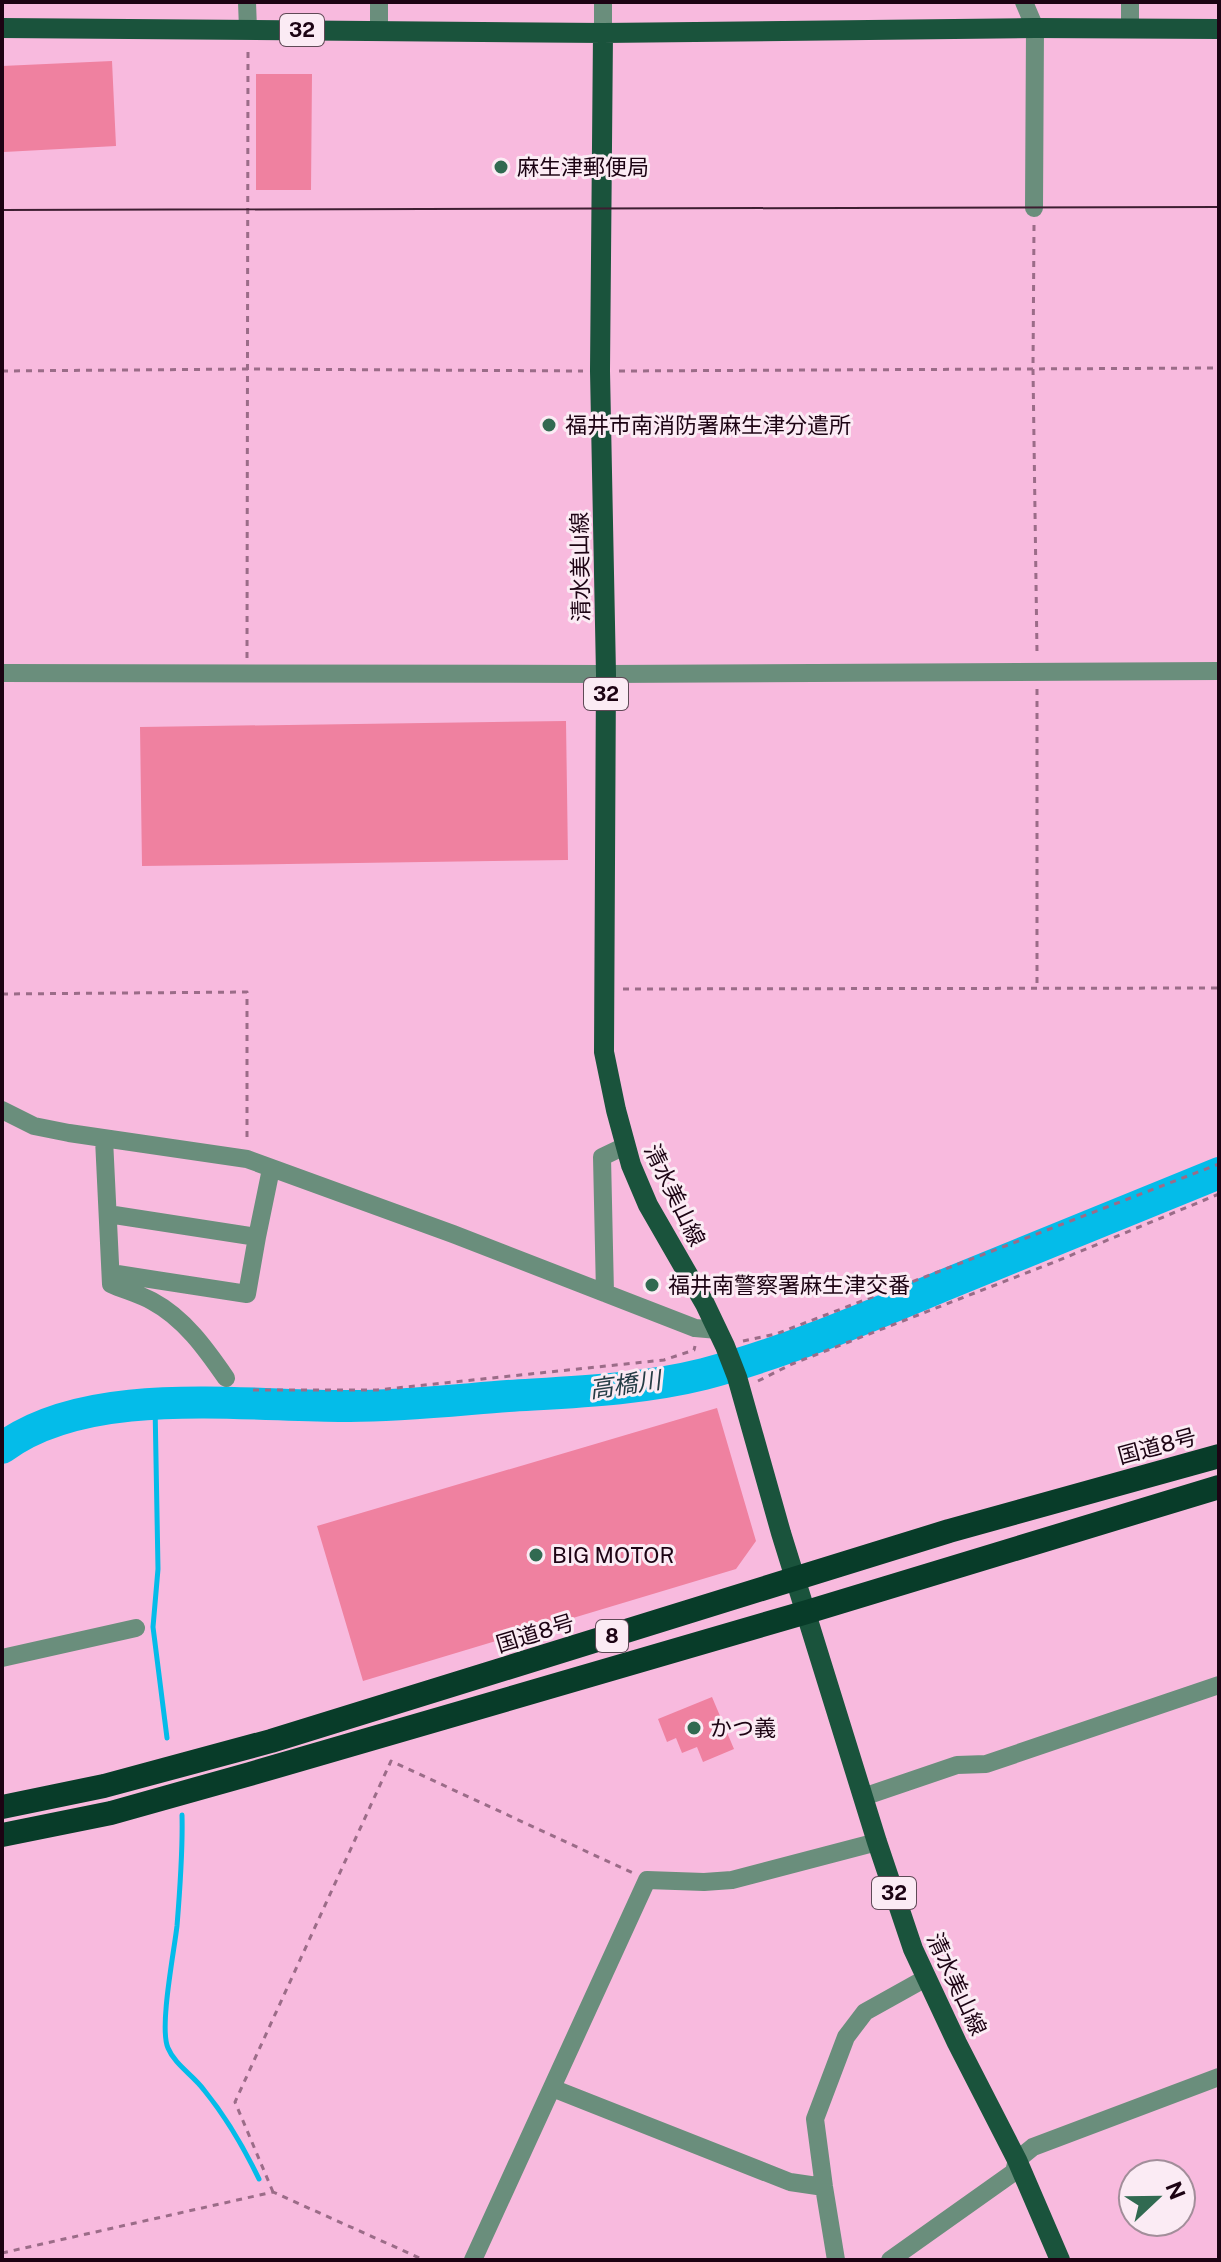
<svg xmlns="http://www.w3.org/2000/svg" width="1221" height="2262" font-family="'Public Sans','Noto Sans JP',sans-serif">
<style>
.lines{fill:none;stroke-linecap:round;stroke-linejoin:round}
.stream{stroke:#04bce9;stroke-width:5}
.river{stroke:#04bce9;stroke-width:32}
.building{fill:#ef81a0}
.path{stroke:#9b6c88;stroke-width:3;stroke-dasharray:6 6;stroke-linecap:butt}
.minor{stroke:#6a8e7c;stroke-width:18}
.major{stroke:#1a533c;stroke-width:20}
.highway{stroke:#083c29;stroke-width:24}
.tram{stroke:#3d1e31;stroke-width:2}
.poi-dot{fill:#316a51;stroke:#fbebf4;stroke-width:3}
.labels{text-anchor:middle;stroke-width:6;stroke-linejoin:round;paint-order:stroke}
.shield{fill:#fbebf4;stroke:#5f4956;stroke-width:2}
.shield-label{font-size:20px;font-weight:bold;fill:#1c0313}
.poi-label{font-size:22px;fill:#1c0313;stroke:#fbebf4;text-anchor:start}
.street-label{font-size:22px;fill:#1c0313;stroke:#fbebf4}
.water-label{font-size:24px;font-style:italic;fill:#243c45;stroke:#fbebf4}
</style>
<rect width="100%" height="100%" fill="#f8bade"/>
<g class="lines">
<!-- stream -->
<path class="stream" d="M155,1404L158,1569L153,1627L167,1738
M182,1815C183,1852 180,1889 177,1926C174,1952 159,2028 168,2048C175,2065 193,2075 204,2090C226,2117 244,2148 259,2179"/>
<!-- river -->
<path class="river" d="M2,1448C89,1383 246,1407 350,1406C402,1406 456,1400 508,1396C573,1392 640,1390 704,1374C786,1352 864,1319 942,1286C1035,1249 1127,1211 1219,1173"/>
</g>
<!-- building -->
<path class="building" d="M112,61L116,146L4,152L2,66Z
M256,74H312L311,190H256Z
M566,721L568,860L142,866L140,727Z
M717,1408L756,1541L736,1569L363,1681L317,1526Z
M712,1697L734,1749L703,1762L697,1747L682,1753L676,1738L667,1742L658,1719Z"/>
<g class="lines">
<!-- path -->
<path class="path" d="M1034,225L1033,369L1037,653
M2,371L248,369L583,371
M619,371L1219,368
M247,658L248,49
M1037,689V989
M623,989L1219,988
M2,994L247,992V1140
M743,1341L776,1334L1219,1164
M758,1381L792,1364L1057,1261L1219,1194
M253,1390H377L664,1360L694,1350L695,1346
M273,2192L235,2102L391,1761L633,1873
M2,2253L273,2192L424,2260"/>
<!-- minor -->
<path class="minor" d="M247,2L248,29
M603,2V33
M1024,2L1035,28L1034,208
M1130,29V2
M379,31V2
M2,673L606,674L1219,671
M2,1110L34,1126L69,1133L247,1159L453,1234L695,1328L718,1330
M104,1139L111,1284C124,1290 139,1294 152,1301C184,1318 206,1349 226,1378
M108,1214L257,1237
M111,1273L247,1294L257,1237L271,1169
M605,1293L602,1157L625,1146
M2,1658L136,1628
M863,1797L957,1765L986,1764L1219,1685
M552,2088L790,2182L824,2187
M473,2260L647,1880L704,1882L732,1880L877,1842
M836,2260L824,2187L815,2119L846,2037L865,2012L926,1978
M890,2260L1014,2172L1017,2160L1033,2147L1219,2077"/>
<!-- major -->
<path class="major" d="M2,28L603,33L1035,28L1219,29
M603,33L600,371L606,674L604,1052L616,1110L631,1165L648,1205L705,1304L725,1346L737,1377L781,1533L877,1842L913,1949L957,2043L1017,2160L1060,2260"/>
<!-- highway -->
<path class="highway" d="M2,1807L104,1786L271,1741L949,1531L1219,1456
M2,1835L111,1813L250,1774L807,1612L1219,1487"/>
<!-- tram -->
<path class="tram" d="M2,210L1219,207"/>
</g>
<!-- markers -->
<g class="poi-dot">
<circle cx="501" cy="167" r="8"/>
<circle cx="549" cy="425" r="8"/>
<circle cx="652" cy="1285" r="8"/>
<circle cx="536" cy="1555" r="8"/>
<circle cx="694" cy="1728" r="8"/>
</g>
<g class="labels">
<!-- shield labels -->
<g class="shield">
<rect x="280" y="14" width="44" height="32" rx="6"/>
<rect x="584" y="678" width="44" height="32" rx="6"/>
<rect x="596" y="1620" width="32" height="32" rx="6"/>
<rect x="872" y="1877" width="44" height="32" rx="6"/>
</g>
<g class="shield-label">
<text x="302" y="37">32</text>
<text x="606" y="701">32</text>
<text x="612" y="1643">8</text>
<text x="894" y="1900">32</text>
</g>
<!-- poi labels -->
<g class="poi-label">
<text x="517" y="175">麻生津郵便局</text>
<text x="565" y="433">福井市南消防署麻生津分遣所</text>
<text x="668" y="1293">福井南警察署麻生津交番</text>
<text x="552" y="1563">BIG MOTOR</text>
<text x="710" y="1736">かつ義</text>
</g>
<!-- street labels -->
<g class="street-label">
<text transform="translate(580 567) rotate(-91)" y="8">清水美山線</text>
<text transform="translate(675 1195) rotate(64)" y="8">清水美山線</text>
<text transform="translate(1157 1446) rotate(-15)" y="8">国道8号</text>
<text transform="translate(535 1633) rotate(-17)" y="8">国道8号</text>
<text transform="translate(957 1984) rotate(65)" y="8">清水美山線</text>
</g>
<!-- water labels -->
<g class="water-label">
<text transform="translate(625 1385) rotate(-8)" y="8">高橋川</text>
</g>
</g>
<!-- border -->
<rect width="1221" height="2262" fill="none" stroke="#1c0313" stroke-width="8"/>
<!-- north arrow -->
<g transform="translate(1157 2198) rotate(68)"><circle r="38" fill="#fbebf4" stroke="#a28e9a" stroke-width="2"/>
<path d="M0-6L14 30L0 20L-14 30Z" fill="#316a51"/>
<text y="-12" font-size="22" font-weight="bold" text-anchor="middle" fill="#1c0313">N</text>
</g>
</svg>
